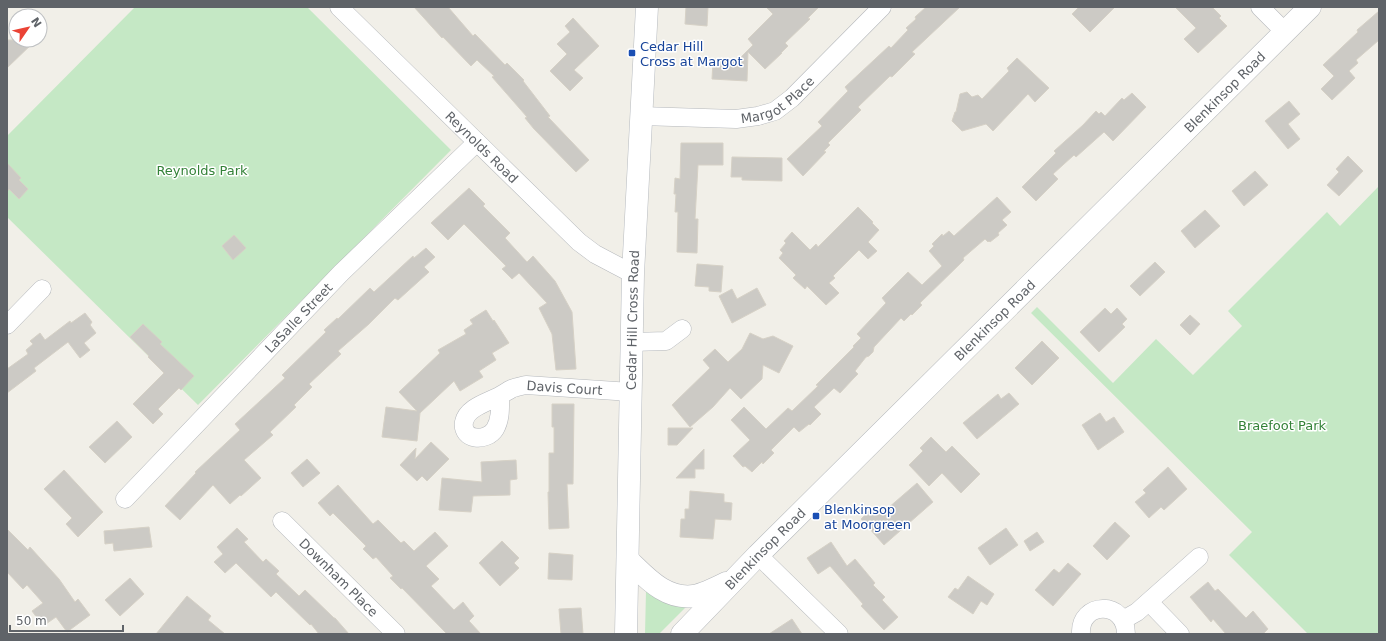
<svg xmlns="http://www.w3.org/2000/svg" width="1386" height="641" font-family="'DejaVu Sans',sans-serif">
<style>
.green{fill:#c5e8c5}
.building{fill:#cccac5;stroke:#d6d1c6}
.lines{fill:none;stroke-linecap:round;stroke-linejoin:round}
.minor-casing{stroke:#b5b8bc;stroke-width:19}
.tertiary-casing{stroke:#b5b8bc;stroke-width:23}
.secondary-casing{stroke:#b6babf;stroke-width:23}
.minor{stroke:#fff;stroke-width:18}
.tertiary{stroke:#fff;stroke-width:22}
.secondary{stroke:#fff;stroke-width:22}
.transit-dot{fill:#1a4fb4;stroke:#fff;stroke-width:1.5}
.labels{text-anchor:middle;stroke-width:3;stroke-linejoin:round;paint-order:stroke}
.transit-label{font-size:13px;fill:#164399;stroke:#fff;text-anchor:start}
.street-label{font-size:13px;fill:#5f6368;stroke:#fff}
.park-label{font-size:13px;fill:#348238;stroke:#fff}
</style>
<rect width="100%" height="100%" fill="#f1efe8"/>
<!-- green -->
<path class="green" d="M135,7H307L451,150L198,405L7,217V136Z
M1379,186V634H1308L1229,555L1252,532L1031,313L1037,307L1113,383L1156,339L1193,375L1242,326L1228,311L1327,212L1340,226Z
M646,591L686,607L659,634H645Z"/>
<!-- building -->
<path class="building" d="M414,7H448L473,36L475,34L505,65L507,63L524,80L523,81L550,116L548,117L589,160L576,172L534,129L525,118L527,117L492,77L494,76L477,60L471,66L443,37L442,38Z
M686,7H708L707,26L685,24Z
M766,7H819L808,18L810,19L785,43L788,46L781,53H782L765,69L748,52L747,81L712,79L713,61L736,62L753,45L748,39L773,14Z
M926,7H960L912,52L915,54L892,77L890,76L858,107L861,110L828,143L830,145L824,151L826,152L803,176L787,159L822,126L818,122L848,91L845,87L889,46L891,48L908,30L906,28L916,19L915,17Z
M1079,7H1115L1090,32L1072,14Z
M1175,7H1212L1221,16L1219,18L1227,26L1198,53L1184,39L1196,28Z
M1379,11V40L1356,60L1358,63L1349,71L1355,78L1332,100L1321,89L1334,76L1323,65L1358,32L1357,30Z
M573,18L599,46L574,70L583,78L570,91L550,71L567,54L557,44L570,32L565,26Z
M7,40H36L7,68Z
M1017,58L1049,88L1035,102L1028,94L993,131L986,124L962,131L952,121L955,112H956L960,94L967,92L972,97L978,95L982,99L1009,71L1007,68Z
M1132,93L1146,107L1113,141L1104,132L1076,157L1074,155L1053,174L1058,179L1036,201L1022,187L1056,153L1054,151L1083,125L1096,111L1099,114L1101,112L1105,116L1122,98L1124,100Z
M1289,101L1300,114L1288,124L1300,139L1288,149L1265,121Z
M681,143H723V165H698L695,219H698L697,253L677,252L678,212H675L676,194H674L675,178L680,179Z
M1348,156L1363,171L1339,196L1327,185L1339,172L1336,169Z
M732,157L782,158V181L742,180V177H731Z
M7,163L21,178L19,180L28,189L19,199L9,189L7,192Z
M1255,171L1268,185L1244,206L1232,191Z
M469,188L485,204L483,206L510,233L505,238L527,262L533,256L555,281L572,312L576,369L556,370L552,334L539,308L547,303L519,273L512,279L502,269L506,266L464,224L448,240L431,223Z
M997,197L1011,212L1002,220L1007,225L998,233L999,235L990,242L989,241L988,242L985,239L963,258L964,260L920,303L922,305L912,315L911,314L904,321L901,318L874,347L873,352L869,356L866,357L855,371L858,374L853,379L840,393L834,388L814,407L821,414L810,425L809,424L799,432L794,427L771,450L774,453L763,464L762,462L752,472L745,466L743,467L733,456L750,440L731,420L744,407L766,429L788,408L792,411L818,386L816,385L854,347L853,346L861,338L857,334L886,303L882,298L908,272L922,285L942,266L929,251L934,246L932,244L942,234L943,236L949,231L954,236Z
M858,207L873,222L872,223L879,230L868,242L877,251L868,259L859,250L833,276L835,278L829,283L839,293L826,305L807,286L805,289L793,278L796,275L779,258L783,253L780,250L786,243L784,241L792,232L810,250L816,244L818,247Z
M1205,210L1220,226L1195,248L1181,231Z
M234,235L246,248L233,260L222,246Z
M426,248L435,257L424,267L429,272L398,300L395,298L369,324L338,351L341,354L309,384L312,387L294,405L296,407L270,432L273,435L244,460L261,478L241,496L240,495L230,504L213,485L180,520L165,506L196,473L195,472L240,430L235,424L285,378L282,375L326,332L324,330L337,318L338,319L370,288L374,292L413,256L414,258Z
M1155,262L1165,272L1140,296L1130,286Z
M697,264L723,266L721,292L709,291V287L695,286Z
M757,288L766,305L732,323L719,296L732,289L737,299Z
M1105,308L1111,314L1117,308L1127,319L1122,324L1125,327L1099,352L1080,332Z
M486,310L493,321L494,320L509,343L492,353L496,360L479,371L483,377L460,391L454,381L420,413L417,441L382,437L386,407L417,411L399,392L440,353L438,350L466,334L464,330L473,324L470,320Z
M85,313L92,322L90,325L96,333L84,343L90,350L80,358L68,342L34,368L36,371L7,393V369L28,354L26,350L33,344L30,341L40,333L45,340L70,321L71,323Z
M1190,315L1200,324L1190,335L1180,325Z
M143,324L162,342L160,344L194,376L181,390L179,388L158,409L163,414L153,424L133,404L164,373L148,357L149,356L130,337Z
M750,333L763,339L773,336L793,346L779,373L763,365L762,379L741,399L730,388L713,407L690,427L672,405L710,368L703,360L715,349L728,362L742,349Z
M1042,341L1059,358L1032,385L1015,368Z
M1009,393L1019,404L977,439L963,423L998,394L1001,399Z
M552,404H574L573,484H567L569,528L549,529L548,492H549V453H554V427H552Z
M1100,413L1106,422L1114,417L1124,432L1098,450L1082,425Z
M117,421L132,437L105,463L89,447Z
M668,428H693L677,445H668Z
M931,437L946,452L952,446L980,474L961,493L942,473L929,486L909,465L923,451L920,448Z
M431,442L449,459L427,481L422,476L417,481L400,465L416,448L415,459Z
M704,449V469H695V478H676Z
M307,459L320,473L303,487L291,473Z
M516,460L517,479L510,480V495L473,496L471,512L439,510L442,478L482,482L481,462Z
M1168,467L1187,489L1164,510L1161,507L1149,518L1135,502L1146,493L1143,490Z
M64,470L103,512L78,537L66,524L72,518L44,489Z
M917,483L933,502L884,545L861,519L873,507L880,515Z
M338,485L373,524L378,520L401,543L404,541L414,551L435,532L448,546L426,566L439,579L431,586L454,610L463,602L474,616L469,621L481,634H447L402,588L401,589L390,578L393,576L376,557L373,559L363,549L366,546L333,513L330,516L318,503Z
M690,491L724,494V502L732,503L731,520L715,519L713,539L680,537L681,519H685V509H689Z
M1115,522L1130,536L1107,560L1093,546Z
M149,527L152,547L114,551L113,543L105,544L104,531Z
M237,528L248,539L244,542L263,562L266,559L279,571L276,574L299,596L305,590L334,618H335L349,634H319L311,624L310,625L276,592L271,597L236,563L225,573L214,562L223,554L217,547Z
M1006,528L1018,545L990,565L978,548Z
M7,529L28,550L30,547L59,579L75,602L78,599L90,615L67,632L56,617L43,626L32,611L43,603L27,585L23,589L7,572Z
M1037,532L1044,542L1030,551L1024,541Z
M502,541L519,558L514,563L519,568L500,586L479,563Z
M831,542L847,566L855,559L875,583L873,585L885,597L882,600L898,617L884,630L861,606L863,604L830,566L818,574L807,558Z
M549,553L573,555L572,580L548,579Z
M1068,563L1081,574L1053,606L1035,590L1054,569L1059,573Z
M968,576L994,594L987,605L981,601L973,614L948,597L955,588L958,590Z
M130,578L144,594L120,616L105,600Z
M1208,582L1215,591L1218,589L1246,618L1253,611L1268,629L1263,634H1226L1213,619L1211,622L1190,597Z
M187,596L211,616L208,620L225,634H156Z
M581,608L583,634H561L559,609Z
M792,619L802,634H769Z"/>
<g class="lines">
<!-- minor casing -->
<g class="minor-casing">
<g id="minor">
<path id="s1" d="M339,7L579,242L595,254L633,274"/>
<path d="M1260,7L1285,32"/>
<path id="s2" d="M641,116L736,119L758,116L775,111L792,98L882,7"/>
<path d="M7,325L42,289"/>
<path d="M632,342L666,341L682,329"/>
<path id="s3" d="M500,396C500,407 501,419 495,429C487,442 461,441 464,422C467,407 489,402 501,395C504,393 508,391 511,389C516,387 522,386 526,385L631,392"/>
<path id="s4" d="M125,499L341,273L477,142"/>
<path id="s5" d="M282,521L396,634"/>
<path d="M758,555L839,634"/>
<path d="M1149,602L1180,634"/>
<path d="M1123,620L1137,612L1199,557"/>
<path d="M1081,634C1079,601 1126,600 1126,634"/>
</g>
</g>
<!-- tertiary casing -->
<g class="tertiary-casing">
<g id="tertiary">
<path d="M628,560C646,577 665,600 694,596C704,594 716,588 726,583"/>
<path id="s6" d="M682,634L758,555L1310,7"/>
</g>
</g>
<!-- secondary casing -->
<g class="secondary-casing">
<g id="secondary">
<path id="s7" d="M626,634L633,274L647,7"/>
</g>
</g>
<!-- minor -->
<use href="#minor" class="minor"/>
<!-- tertiary -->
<use href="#tertiary" class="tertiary"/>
<!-- secondary -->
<use href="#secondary" class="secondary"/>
</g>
<!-- markers -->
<g class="transit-dot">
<rect x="628" y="49" width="8" height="8" rx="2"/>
<rect x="812" y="512" width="8" height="8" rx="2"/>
</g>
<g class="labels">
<!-- transit labels -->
<g class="transit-label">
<text x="640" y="51">Cedar Hill<tspan x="640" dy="15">Cross at Margot</tspan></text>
<text x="824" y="514">Blenkinsop<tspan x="824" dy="15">at Moorgreen</tspan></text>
</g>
<!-- street labels -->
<g class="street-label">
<text dy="5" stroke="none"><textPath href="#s6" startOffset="767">Blenkinsop Road</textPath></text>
<text dy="5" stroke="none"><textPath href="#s2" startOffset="142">Margot Place</textPath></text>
<text dy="5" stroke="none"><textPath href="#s1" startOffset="200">Reynolds Road</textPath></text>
<text dy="5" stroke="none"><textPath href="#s4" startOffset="251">LaSalle Street</textPath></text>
<text dy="5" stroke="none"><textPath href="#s7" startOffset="314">Cedar Hill Cross Road</textPath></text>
<text dy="5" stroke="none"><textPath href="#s6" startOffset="443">Blenkinsop Road</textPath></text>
<text dy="5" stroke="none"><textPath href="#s3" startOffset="191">Davis Court</textPath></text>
<text dy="5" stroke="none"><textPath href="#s6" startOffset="119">Blenkinsop Road</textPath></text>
<text dy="5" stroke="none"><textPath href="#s5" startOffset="80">Downham Place</textPath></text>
</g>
<!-- park labels -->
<g class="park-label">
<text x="202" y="175">Reynolds Park</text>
<text x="1282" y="430">Braefoot Park</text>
</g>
</g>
<!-- border -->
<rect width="1386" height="641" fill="none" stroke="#5f6368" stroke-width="16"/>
<!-- north arrow -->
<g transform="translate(28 28) rotate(56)"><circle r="19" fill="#ffffff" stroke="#bfc1c3"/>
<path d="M0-3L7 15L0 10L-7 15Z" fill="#ea4335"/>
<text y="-6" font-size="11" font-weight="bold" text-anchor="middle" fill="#5f6368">N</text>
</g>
<!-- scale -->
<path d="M10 625v6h113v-6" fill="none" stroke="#5f6368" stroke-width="2"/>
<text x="16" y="625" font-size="12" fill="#5f6368" stroke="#ffffff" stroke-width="3" paint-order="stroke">50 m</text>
</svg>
